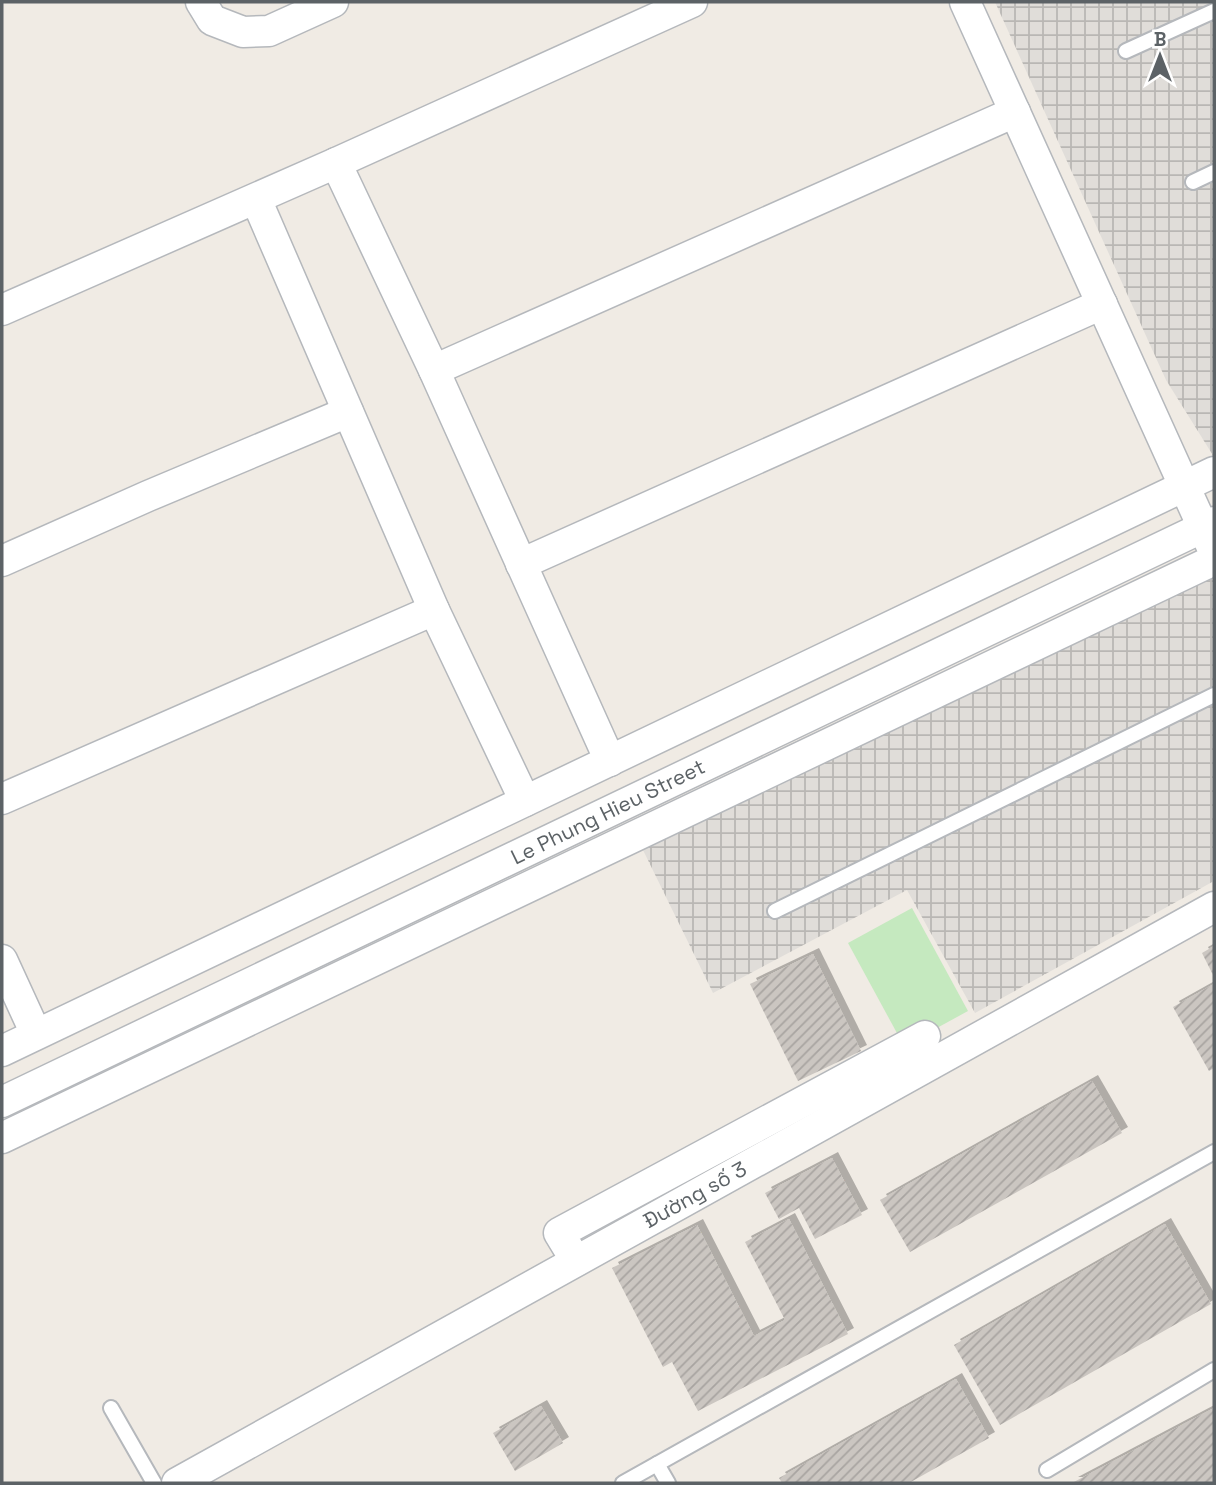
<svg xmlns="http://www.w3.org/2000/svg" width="1216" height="1485" font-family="'Space Grotesk',sans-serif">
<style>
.industrial{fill:url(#industrial-grid)}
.pitch{fill:#c5e9bf}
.building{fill:url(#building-hatch);filter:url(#shadow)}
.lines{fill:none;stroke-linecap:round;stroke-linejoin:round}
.service-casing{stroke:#b5b8bc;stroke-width:18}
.minor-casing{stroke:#b5b8bc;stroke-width:33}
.service{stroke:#fff;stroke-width:14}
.minor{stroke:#fff;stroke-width:30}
.labels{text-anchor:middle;stroke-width:5;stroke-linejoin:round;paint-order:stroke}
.street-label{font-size:21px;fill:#5c6266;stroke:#fff}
</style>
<defs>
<pattern id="industrial-grid" width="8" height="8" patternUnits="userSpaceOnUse" patternTransform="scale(1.75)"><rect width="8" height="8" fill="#e0ddd9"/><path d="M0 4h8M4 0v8" fill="none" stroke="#b9b7b4"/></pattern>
<pattern id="building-hatch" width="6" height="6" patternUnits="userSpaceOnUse" patternTransform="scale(1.75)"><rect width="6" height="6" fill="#cbc6c1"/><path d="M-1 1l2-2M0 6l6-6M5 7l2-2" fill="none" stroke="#a8a4a1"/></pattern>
<filter id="shadow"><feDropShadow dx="6" dy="-6" stdDeviation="0" flood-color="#0004"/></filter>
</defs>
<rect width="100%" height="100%" fill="#f0ebe4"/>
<g class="industrial">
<path d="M995,2H1214V457L1166,380Z"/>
<path d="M1214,577V881L975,1013L907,890L713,993L643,850Z"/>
</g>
<path class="pitch" d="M912,908L968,1011L904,1046L848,943Z"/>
<g class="building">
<path d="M1214,946V977L1202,953Z"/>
<path d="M813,954L861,1051L798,1081L750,984Z"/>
<path d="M1214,984V1068L1209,1071L1173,1007Z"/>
<path d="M1092,1081L1122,1133L910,1252L880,1200Z"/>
<path d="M832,1158L862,1215L815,1239L799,1208L779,1219L765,1193Z"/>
<path d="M789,1219L848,1334L698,1411L672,1362L663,1367L612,1268L697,1225L754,1336L785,1320L745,1242Z"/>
<path d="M1165,1224L1211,1304L1000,1425L954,1345Z"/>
<path d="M956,1379L989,1438L909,1483H782L779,1478Z"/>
<path d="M541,1406L563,1443L515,1471L493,1433Z"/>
<path d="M1214,1408V1483H1072Z"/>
</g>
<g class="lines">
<g class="service-casing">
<g id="service">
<path d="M1126,51L1214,11"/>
<path d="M1193,182L1214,172"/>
<path d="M775,911L1214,695"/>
<path d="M111,1408L154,1483"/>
<path d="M657,1464L668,1483"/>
<path d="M1047,1470L1214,1370"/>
<path d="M623,1483L1214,1152"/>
</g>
</g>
<g class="minor-casing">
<g id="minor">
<path d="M201,2L212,20L243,32L269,31L333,2"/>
<path d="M965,2L1211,545"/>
<path d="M336,163L434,370L610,761"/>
<path d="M256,199L434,610L525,801"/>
<path d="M2,310L336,163L692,2"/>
<path d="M434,370L1015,112"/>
<path d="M2,561L148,496L348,412"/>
<path d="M521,564L1102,304"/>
<path d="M2,799L434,610"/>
<path d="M2,960L36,1034"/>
<path d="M2,1051L1214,472"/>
<path d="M2,1102L1214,522"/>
<path d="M2,1138L1214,560"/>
<path d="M576,1261L559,1233L925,1036"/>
<path d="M177,1483L1214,907"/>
</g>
</g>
<use href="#service" class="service"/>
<use href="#minor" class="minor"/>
</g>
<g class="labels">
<g class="street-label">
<text transform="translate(608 812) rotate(-26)" y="7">Le Phung Hieu Street</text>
<text transform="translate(695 1195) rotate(-29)" y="7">Đường số 3</text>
</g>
</g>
<rect width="1216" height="1485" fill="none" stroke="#5c6266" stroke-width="7"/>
<g transform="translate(1160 56)" stroke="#ffffff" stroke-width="5" paint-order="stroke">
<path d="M0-5L12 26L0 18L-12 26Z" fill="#5c6266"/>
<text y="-10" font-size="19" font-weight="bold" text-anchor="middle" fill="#5c6266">B</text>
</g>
</svg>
